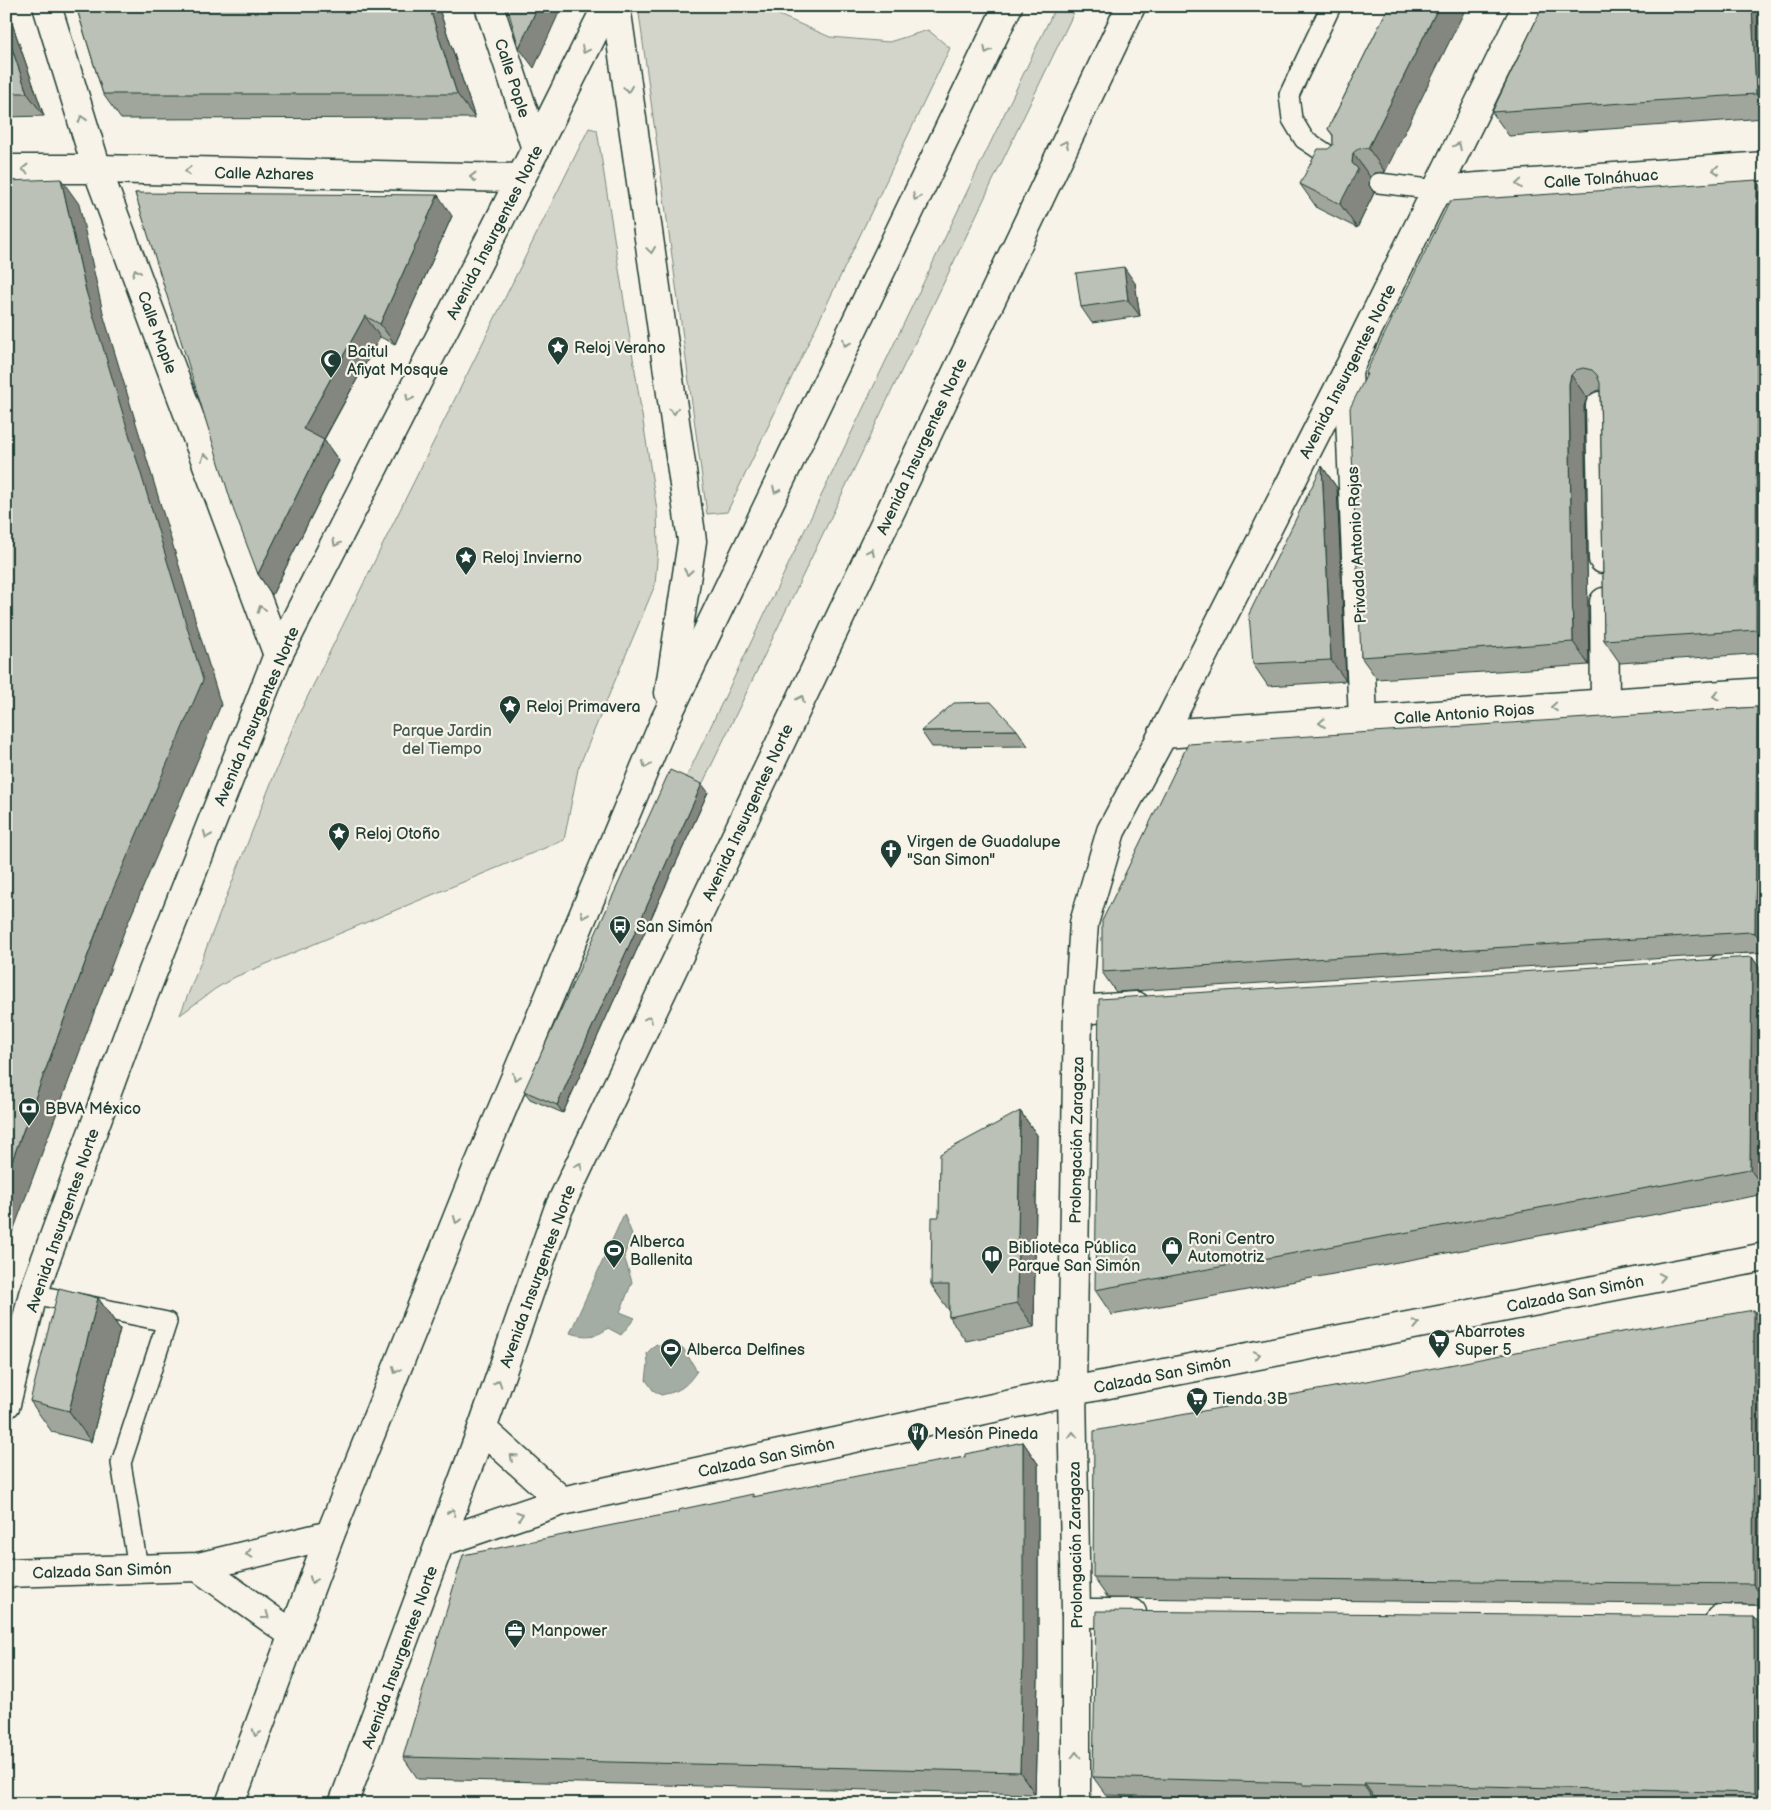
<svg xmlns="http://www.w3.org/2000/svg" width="1771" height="1810" font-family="'Balsamiq Sans',sans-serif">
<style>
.green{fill:#d3d5ca;stroke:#79897f}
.water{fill:#a4ada3;stroke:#6f8077}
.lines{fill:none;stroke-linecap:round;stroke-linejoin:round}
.lane-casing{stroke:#1f3d34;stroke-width:22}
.street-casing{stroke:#1f3d34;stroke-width:31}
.secondary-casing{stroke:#1f3d34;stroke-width:31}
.lane{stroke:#f7f3e8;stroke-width:19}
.street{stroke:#f7f3e8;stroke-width:28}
.secondary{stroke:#f7f3e8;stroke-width:28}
.wall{fill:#a1a69d;stroke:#1f3d34}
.shaded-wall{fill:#83877f;stroke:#1f3d34}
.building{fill:#bbc1b6;stroke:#1f3d34}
.oneway{stroke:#8b988e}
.labels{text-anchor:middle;stroke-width:4.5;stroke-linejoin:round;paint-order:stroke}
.street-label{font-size:16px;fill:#1f3d34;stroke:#f7f3e8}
.poi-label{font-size:16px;fill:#1f3d34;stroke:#f7f3e8;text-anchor:start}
.park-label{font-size:16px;fill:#435b52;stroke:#f7f3e8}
</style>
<rect width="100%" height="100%" fill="#f7f3e8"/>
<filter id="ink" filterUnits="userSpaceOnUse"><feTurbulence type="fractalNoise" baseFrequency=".02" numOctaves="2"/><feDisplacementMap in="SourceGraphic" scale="10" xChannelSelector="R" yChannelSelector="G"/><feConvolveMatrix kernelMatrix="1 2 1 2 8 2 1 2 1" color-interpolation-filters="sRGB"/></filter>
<g filter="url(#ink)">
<g class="green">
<path d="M638,6H758L830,37L889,42L928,30L950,48L727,512L707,514Z"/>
<path d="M1056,6H1077L700,789L684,782Z"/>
<path d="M589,128L597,130L657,510L658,548L655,585L578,769L564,840L235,977L215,989L180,1015L295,722Z"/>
</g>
<g class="water">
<path d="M624,1214L632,1234L624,1256L632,1282L620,1312L635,1318L621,1335L608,1328C596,1338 584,1337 570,1333Z"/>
<path d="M656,1344L669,1351L683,1348L697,1371C685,1388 680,1391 661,1395L653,1390L646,1380L648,1364L647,1353Z"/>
</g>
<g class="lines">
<g class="lane-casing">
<g id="lane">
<path d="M1331,6L1289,95L1292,119L1304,139L1340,163"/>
<path d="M1379,183L1437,190"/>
<path d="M33,1294L167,1322L121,1463L138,1568"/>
</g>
</g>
<g class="street-casing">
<g id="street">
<path d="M47,6L97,169L278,655"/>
<path d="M489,6L536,149"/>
<path d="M6,169H97L521,178"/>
<path d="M1437,190L1765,166"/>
<path d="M1348,370L1363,720"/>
<path d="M1600,406L1603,559"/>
<path d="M1604,602L1605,703"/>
<path d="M1163,734L1765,692"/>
<path d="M1721,969L1765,967"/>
<path d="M1078,1010L1136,1006"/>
<path d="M1072,1391L1076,1613V1804"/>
<path d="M1076,1613H1132"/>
<path d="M1720,1619L1765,1620"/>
</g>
</g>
<g class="secondary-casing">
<g id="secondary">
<path d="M616,6L692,541L669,693"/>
<path d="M1072,1391L1078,1010L1084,923L1111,831L1163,734L1348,370L1527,6"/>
<path d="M6,1404L33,1294L131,1027L278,655L521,178L607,6"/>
<path d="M482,1429L562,1501"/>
<path d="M441,1542L562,1501L1072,1391L1765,1257"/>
<path d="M198,1567L292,1634"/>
<path d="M6,1573L198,1567L330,1535"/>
<path d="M230,1804L330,1535L475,1174L665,720L1008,6"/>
<path d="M343,1804L482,1429L558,1210L1131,6"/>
</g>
</g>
<use href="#lane" class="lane"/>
<use href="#street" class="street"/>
<use href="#secondary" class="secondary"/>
</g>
<g class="wall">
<path d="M6,6L44,116L6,117Z"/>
<path d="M76,6H438L475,118L121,119L103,94Z"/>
<path d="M1389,6L1385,172L1375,173L1370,177L1369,185L1374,193L1357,228L1317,208L1300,184L1333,145V136L1328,129Z"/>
<path d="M1543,6H1761L1765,18V118L1509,136L1492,112Z"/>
<path d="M1765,191V653L1620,663L1604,640L1600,391L1599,390L1592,393L1587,398L1584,406L1589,665L1377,679L1361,657L1366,376L1365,374Z"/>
<path d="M135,193L452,216L395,344L380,337L324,440L339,461L272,595L258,574Z"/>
<path d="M1135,283L1140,316L1092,323L1081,307Z"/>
<path d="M1322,466L1337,488L1346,681L1268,686L1253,664Z"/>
<path d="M1757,707L1765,718V952L1116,992L1102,972Z"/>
<path d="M1017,730L1028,746L932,747L921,731Z"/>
<path d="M708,792L563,1113L530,1099L524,1091Z"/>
<path d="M1752,957L1765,976V1194L1112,1315L1095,1290Z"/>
<path d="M1020,1111L1037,1135L1034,1327L966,1341L949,1317V1309H948L931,1285L939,1217Z"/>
<path d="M98,1298L120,1329L91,1442L52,1432L30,1401Z"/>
<path d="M1754,1310L1765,1325V1605L1108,1598L1093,1577Z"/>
<path d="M1023,1442L1038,1464V1678L1035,1794L418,1779L403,1757L678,1512L755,1497L965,1457Z"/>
<path d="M1754,1617L1765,1631V1804H1471L1377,1801V1804H1344L1316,1803L1315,1802L1106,1795L1093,1777Z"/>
</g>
<g class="shaded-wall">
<path d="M6,6L44,116L27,93L6,31Z"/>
<path d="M429,6H438L475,118L457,94Z"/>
<path d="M538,6H562L534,68L519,48Z"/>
<path d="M1439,6H1467L1385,172L1368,148Z"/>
<path d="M1752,6H1761L1765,18V107L1756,94Z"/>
<path d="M1353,153L1370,177L1369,185L1374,193L1357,228L1340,204L1352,163Z"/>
<path d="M61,179L79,204L104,317L221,705L124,932L6,1250V1177L106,906L86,291Z"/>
<path d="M1757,180L1765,191V642L1756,630Z"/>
<path d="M438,195L452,216L395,344L380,324Z"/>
<path d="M1124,267L1135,283L1140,316L1128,300Z"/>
<path d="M365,316L380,337L318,450L303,429Z"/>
<path d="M1571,375L1587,398L1584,406L1589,665L1573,642L1569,384Z"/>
<path d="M324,440L339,461L272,595L258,574Z"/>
<path d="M1322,466L1337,488L1346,681L1331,660Z"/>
<path d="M1757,707L1765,718V946L1755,933Z"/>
<path d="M702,784L708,792L563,1113L557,1105Z"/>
<path d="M1752,957L1765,976V1190L1750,1169Z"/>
<path d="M1020,1111L1037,1135L1034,1327L1017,1303Z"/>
<path d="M98,1298L120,1329L91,1442L69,1411Z"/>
<path d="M1754,1310L1765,1325V1601L1753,1584Z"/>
<path d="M1023,1442L1038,1464V1678L1035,1794L1020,1772Z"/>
<path d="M1754,1617L1765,1631V1804H1762L1755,1793Z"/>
<path d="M1364,1783L1377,1801V1804L1364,1786Z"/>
</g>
<g class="building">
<path d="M76,6H429L457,94H103Z"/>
<path d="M507,6H538L519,48Z"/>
<path d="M1389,6H1439L1368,148L1358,149L1353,153L1352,163L1358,169L1340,204L1300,184L1318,149H1328L1333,145V135L1328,129Z"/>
<path d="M1543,6H1752L1756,94L1492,112Z"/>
<path d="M6,31L27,93H6Z"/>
<path d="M61,179L86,291L203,680L106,906L6,1177V181Z"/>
<path d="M1757,180L1756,630L1604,640L1600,383L1597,375L1592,370L1583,368L1576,370L1571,375L1569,384L1573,642L1361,657L1350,408L1367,374H1365L1450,201Z"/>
<path d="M135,193L438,195L380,324L365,316L303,429L324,440L258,574L234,511Z"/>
<path d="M1124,267L1128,300L1081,307L1076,273Z"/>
<path d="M1322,466L1331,660L1253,664L1249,614Z"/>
<path d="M991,702L1017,730L921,731L954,703Z"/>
<path d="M1757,707L1755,933L1750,932L1102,972V921L1188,744Z"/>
<path d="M670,770L702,784L557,1105L524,1091Z"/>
<path d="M1752,957L1750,1169L1095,1290L1099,999Z"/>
<path d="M1020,1111L1017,1303L949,1317V1285H931L932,1217H939L940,1154Z"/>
<path d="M59,1288L98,1298L69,1411L30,1401Z"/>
<path d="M1754,1310L1753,1584L1093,1577L1094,1431L1372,1380L1604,1335Z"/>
<path d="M1023,1442V1656L1020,1772L403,1757L463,1555L678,1512V1510L753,1494V1497L872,1473L965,1457V1454Z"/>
<path d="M1096,1611L1754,1617L1755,1793L1364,1783V1786L1303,1785V1783L1093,1777Z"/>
</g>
<defs><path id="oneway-chevron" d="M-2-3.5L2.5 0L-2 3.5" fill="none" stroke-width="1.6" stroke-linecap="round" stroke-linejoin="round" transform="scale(1.25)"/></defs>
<g class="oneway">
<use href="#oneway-chevron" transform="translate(585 50) rotate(116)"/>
<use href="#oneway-chevron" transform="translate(987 50) rotate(116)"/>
<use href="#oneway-chevron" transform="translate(628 89) rotate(82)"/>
<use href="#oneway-chevron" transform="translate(82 119) rotate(-107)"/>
<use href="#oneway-chevron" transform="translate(1065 144) rotate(-64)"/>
<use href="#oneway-chevron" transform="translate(1458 146) rotate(-64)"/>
<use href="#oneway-chevron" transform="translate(25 169) rotate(-180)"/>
<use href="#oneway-chevron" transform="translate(1716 170) rotate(176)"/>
<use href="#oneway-chevron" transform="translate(188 171) rotate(-179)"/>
<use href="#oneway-chevron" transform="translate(473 177) rotate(-179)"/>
<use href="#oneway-chevron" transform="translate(1519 184) rotate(176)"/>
<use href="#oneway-chevron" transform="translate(916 197) rotate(116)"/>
<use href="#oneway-chevron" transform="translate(651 250) rotate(82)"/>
<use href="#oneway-chevron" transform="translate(136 272) rotate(-110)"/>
<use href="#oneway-chevron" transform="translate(846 343) rotate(116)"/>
<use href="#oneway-chevron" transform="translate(409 398) rotate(117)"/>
<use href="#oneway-chevron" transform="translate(674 411) rotate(82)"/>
<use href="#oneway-chevron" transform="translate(205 457) rotate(-110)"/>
<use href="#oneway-chevron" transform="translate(776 490) rotate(116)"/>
<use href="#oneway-chevron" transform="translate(336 543) rotate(117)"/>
<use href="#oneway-chevron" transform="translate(871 552) rotate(-65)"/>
<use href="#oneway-chevron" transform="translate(688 572) rotate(99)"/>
<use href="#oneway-chevron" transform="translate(261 609) rotate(-110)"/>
<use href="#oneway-chevron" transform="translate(1716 696) rotate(176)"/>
<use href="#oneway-chevron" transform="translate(801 699) rotate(-65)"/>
<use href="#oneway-chevron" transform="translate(1554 707) rotate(176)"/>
<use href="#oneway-chevron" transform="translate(1322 723) rotate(176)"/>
<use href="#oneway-chevron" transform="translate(646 765) rotate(113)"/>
<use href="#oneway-chevron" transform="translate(207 835) rotate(112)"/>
<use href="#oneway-chevron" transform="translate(584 915) rotate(113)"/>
<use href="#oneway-chevron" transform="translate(649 1019) rotate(-65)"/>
<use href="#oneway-chevron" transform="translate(516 1077) rotate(113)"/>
<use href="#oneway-chevron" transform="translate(579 1166) rotate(-65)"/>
<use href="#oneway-chevron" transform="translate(457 1220) rotate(112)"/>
<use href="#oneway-chevron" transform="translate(1662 1277) rotate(-11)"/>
<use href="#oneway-chevron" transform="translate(1416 1324) rotate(-11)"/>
<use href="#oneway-chevron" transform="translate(1257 1355) rotate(-11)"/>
<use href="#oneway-chevron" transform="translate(396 1370) rotate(112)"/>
<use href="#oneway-chevron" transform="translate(498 1383) rotate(-71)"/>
<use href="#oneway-chevron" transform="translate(1073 1435) rotate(-91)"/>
<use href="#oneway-chevron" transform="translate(513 1457) rotate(-138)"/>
<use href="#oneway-chevron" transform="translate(452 1512) rotate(-70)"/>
<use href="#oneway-chevron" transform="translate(520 1515) rotate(-19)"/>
<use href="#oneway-chevron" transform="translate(249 1554) rotate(167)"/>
<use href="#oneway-chevron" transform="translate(313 1580) rotate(111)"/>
<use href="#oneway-chevron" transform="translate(266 1616) rotate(36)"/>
<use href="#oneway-chevron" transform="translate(256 1733) rotate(110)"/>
<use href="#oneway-chevron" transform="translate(1076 1755) rotate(-90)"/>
</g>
</g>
<defs>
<g id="sight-pin" transform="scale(1.125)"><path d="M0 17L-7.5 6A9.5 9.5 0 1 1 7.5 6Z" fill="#1f3d34" stroke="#f7f3e8"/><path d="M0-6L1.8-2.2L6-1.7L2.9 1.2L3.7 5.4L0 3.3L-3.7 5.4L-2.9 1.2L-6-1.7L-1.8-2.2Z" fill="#fff"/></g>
<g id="mosque-pin" transform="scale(1.125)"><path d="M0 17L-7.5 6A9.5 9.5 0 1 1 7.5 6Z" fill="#1f3d34" stroke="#f7f3e8"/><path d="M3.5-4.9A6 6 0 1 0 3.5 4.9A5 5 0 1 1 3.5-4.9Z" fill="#fff"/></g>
<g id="church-pin" transform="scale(1.125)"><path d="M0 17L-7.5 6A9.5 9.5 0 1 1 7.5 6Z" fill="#1f3d34" stroke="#f7f3e8"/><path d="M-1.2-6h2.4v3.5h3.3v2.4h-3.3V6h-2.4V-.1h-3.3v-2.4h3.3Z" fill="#fff"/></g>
<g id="bus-pin" transform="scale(1.125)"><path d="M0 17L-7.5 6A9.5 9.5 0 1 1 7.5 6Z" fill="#1f3d34" stroke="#f7f3e8"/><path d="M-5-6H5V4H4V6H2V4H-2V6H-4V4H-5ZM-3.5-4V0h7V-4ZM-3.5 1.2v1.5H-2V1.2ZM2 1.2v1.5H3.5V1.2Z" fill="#fff"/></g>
<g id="bank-pin" transform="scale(1.125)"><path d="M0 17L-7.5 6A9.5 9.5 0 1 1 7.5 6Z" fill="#1f3d34" stroke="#f7f3e8"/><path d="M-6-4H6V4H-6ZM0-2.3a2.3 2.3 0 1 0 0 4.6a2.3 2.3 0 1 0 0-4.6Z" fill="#fff"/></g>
<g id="shop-pin" transform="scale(1.125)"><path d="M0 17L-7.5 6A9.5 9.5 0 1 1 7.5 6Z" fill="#1f3d34" stroke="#f7f3e8"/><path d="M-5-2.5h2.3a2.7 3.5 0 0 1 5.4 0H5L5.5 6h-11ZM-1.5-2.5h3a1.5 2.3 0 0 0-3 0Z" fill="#fff"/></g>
<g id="stadium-pin" transform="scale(1.125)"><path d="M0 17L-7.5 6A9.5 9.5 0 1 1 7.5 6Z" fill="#1f3d34" stroke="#f7f3e8"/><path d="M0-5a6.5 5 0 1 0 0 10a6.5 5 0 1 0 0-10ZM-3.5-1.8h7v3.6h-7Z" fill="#fff"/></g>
<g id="library-pin" transform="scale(1.125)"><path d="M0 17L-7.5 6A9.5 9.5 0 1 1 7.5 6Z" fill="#1f3d34" stroke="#f7f3e8"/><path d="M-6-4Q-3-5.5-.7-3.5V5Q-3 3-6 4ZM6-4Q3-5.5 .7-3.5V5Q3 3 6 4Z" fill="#fff"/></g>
<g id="supermarket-pin" transform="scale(1.125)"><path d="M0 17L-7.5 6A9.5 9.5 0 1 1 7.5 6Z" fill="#1f3d34" stroke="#f7f3e8"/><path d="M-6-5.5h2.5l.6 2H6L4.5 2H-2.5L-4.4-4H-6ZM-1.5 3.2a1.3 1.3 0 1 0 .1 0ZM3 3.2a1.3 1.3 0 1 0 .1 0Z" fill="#fff"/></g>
<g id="restaurant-pin" transform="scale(1.125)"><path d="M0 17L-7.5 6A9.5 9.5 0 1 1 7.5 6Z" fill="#1f3d34" stroke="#f7f3e8"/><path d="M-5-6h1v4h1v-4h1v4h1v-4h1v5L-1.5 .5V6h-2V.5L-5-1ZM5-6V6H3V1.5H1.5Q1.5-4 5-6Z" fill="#fff"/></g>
<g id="office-pin" transform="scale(1.125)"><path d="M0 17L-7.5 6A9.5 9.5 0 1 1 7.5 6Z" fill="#1f3d34" stroke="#f7f3e8"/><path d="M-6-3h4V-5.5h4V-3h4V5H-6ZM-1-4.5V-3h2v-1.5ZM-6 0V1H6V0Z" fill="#fff"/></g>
</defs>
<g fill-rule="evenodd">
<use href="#sight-pin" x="558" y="347"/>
<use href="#mosque-pin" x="331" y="360"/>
<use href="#sight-pin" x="466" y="557"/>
<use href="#sight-pin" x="510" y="706"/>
<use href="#sight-pin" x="339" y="833"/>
<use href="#church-pin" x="891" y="850"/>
<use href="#bus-pin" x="620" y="926"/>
<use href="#bank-pin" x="29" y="1108"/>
<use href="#shop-pin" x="1172" y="1247"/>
<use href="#stadium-pin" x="614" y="1250"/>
<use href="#library-pin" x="992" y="1256"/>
<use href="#supermarket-pin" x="1439" y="1340"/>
<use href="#stadium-pin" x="671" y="1349"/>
<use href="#supermarket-pin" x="1197" y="1398"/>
<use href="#restaurant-pin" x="918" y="1433"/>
<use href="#office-pin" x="515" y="1630"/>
</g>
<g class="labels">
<g class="street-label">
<text transform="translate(513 78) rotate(72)" y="6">Calle Pople</text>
<text transform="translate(264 173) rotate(1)" y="6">Calle Azhares</text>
<text transform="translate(1601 178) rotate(-4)" y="6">Calle Tolnáhuac</text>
<text transform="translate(494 232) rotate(-63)" y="6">Avenida Insurgentes Norte</text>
<text transform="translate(158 332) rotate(70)" y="6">Calle Maple</text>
<text transform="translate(1347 371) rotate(-63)" y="6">Avenida Insurgentes Norte</text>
<text transform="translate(921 446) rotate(-65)" y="6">Avenida Insurgentes Norte</text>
<text transform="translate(1356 545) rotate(-93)" y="6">Privada Antonio Rojas</text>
<text transform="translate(1464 713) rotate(-4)" y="6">Calle Antonio Rojas</text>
<text transform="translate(256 716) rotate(-67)" y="6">Avenida Insurgentes Norte</text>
<text transform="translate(747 812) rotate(-65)" y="6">Avenida Insurgentes Norte</text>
<text transform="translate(1076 1140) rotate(-89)" y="6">Prolongación Zaragoza</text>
<text transform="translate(62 1220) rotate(-71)" y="6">Avenida Insurgentes Norte</text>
<text transform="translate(537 1276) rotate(-70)" y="6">Avenida Insurgentes Norte</text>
<text transform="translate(1575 1293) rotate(-11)" y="6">Calzada San Simón</text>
<text transform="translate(1162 1374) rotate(-11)" y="6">Calzada San Simón</text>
<text transform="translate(766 1457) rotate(-12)" y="6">Calzada San Simón</text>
<text transform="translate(1075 1545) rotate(-91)" y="6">Prolongación Zaragoza</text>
<text transform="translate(102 1570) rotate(-2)" y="6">Calzada San Simón</text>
<text transform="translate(399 1657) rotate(-70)" y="6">Avenida Insurgentes Norte</text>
</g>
<g class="poi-label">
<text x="574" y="353">Reloj Verano</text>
<text x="347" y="357">Baitul<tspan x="347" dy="18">Afiyat Mosque</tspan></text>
<text x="482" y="563">Reloj Invierno</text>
<text x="526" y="712">Reloj Primavera</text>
<text x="355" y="839">Reloj Otoño</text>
<text x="907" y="847">Virgen de Guadalupe<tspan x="907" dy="18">"San Simon"</tspan></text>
<text x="636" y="932">San Simón</text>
<text x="45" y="1114">BBVA México</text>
<text x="1188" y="1244">Roni Centro<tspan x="1188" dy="18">Automotriz</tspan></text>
<text x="630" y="1247">Alberca<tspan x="630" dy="18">Ballenita</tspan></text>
<text x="1008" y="1253">Biblioteca Pública<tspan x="1008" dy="18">Parque San Simón</tspan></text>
<text x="1455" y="1337">Abarrotes<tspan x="1455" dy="18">Super 5</tspan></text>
<text x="687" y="1355">Alberca Delfines</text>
<text x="1213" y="1404">Tienda 3B</text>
<text x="934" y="1439">Mesón Pineda</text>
<text x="531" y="1636">Manpower</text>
</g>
<g class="park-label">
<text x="442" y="736">Parque Jardin<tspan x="442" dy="18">del Tiempo</tspan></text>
</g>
</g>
<rect width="1771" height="1810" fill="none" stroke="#f7f3e8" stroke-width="25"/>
<rect x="12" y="12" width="1746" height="1785" fill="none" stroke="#1f3d34" stroke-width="2" filter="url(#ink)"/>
</svg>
